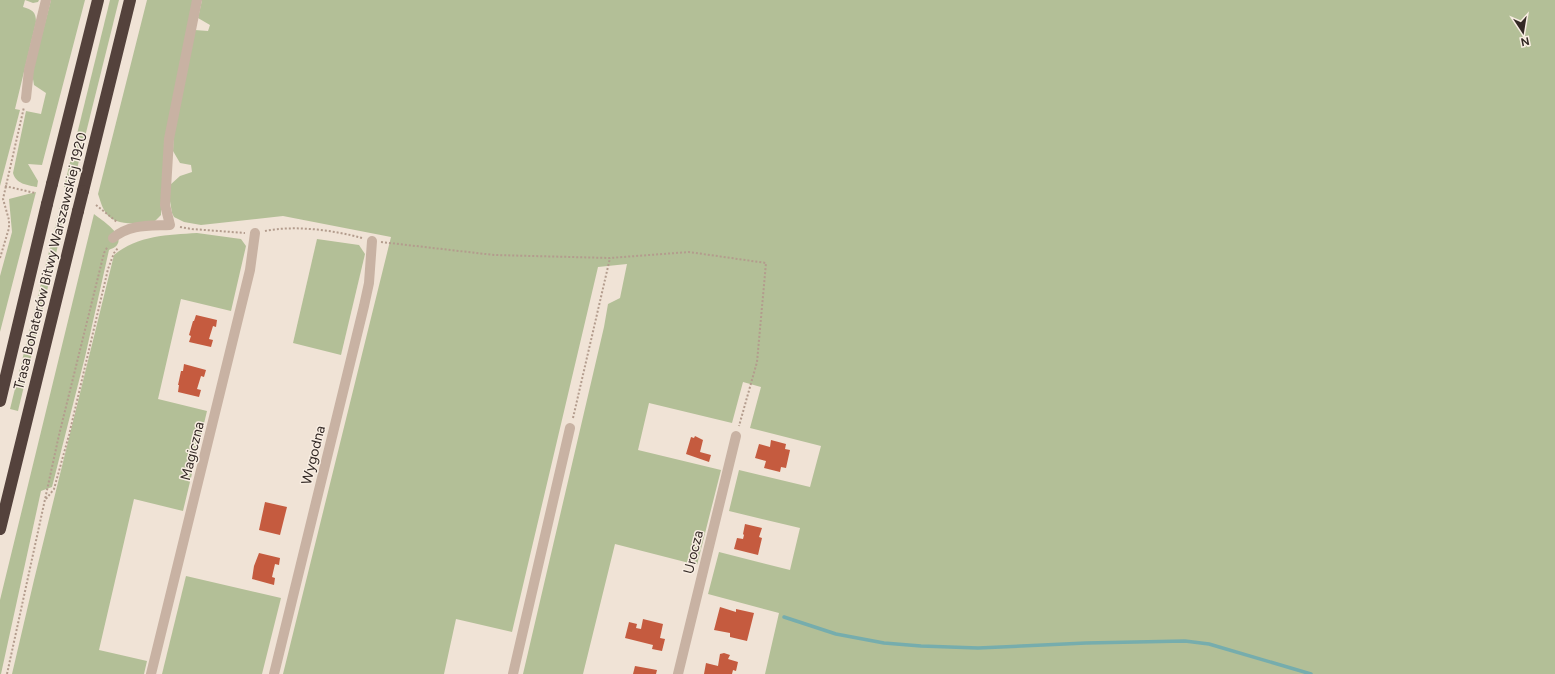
<svg xmlns="http://www.w3.org/2000/svg" width="1555" height="674" font-family="Figtree,sans-serif">
<style>
.green{fill:#b3bf97}
.lines{fill:none;stroke-linecap:round;stroke-linejoin:round}
.stream{stroke:#76adad;stroke-width:3.5}
.building{fill:#c55b3f}
.path{stroke:#b39c8d;stroke-width:2;stroke-dasharray:2 2;stroke-linecap:butt}
.minor{stroke:#c8b2a3;stroke-width:10}
.highway{stroke:#54423c;stroke-width:12}
.highway-bridge{stroke:#54423c;stroke-width:12}
.labels{text-anchor:middle;stroke-width:3;stroke-linejoin:round;paint-order:stroke}
.street-label{font-size:14px;fill:#332925;stroke:#f8ede2}
</style>
<rect width="100%" height="100%" fill="#f0e3d6"/>
<g class="green">
<path d="M0,0H39L38,2L33,3L25,0L23,7C32,10 36,11 36,22L15,109L20,110L0,186Z"/>
<path d="M51,0H85L42,165L28,164L38,181L37,187C27,185 16,184 13,173L26,111L41,114L46,93L34,85L32,73Z"/>
<path d="M110,0H119L72,189L64,187Z"/>
<path d="M147,0H194L161,201V215L154,222C138,223 113,228 104,210C101,205 100,199 98,194Z"/>
<path d="M202,0H1555V674H765L779,613L708,594L719,552L790,570L800,528L729,511L739,470L810,487L821,446L750,428L761,387L743,382L732,423L649,403L638,450L721,470L697,565L615,544L583,674H523L604,327L608,304L620,298L627,264L598,267L512,632L456,619L444,674H283L391,237L283,216L201,225L184,222L174,217L172,213L168,189L170,185L180,176L192,172L191,165L180,163L173,151L174,129L195,30L208,31L210,25L198,18Z"/>
<path d="M36,192L0,332V276L12,232L9,199Z"/>
<path d="M60,207L67,208L18,411L10,409Z"/>
<path d="M94,214C100,219 125,234 117,245C116,247 111,249 109,250L85,357L52,487L41,491L1,674H0V600Z"/>
<path d="M197,233L241,239L246,246L231,311L181,299L158,399L207,411L183,511L134,499L99,650L147,661L144,674H12L34,580L114,255C138,235 168,235 197,233Z"/>
<path d="M317,239L359,245L365,254L341,355L293,343Z"/>
<path d="M186,576L281,598L262,674H162Z"/>
</g>
<g class="lines">
<path class="stream" d="M784,617L836,634L884,643L921,646L978,648L1086,643L1185,641L1209,644L1311,674"/>
</g>
<g class="building">
<path d="M196,315L217,320L216,327L213,326L209,339L213,340L211,347L189,342L191,336L189,335L193,321H194Z"/>
<path d="M184,364L206,370L204,377L201,376L197,389L201,390L199,397L178,392L179,385H178L181,371H183Z"/>
<path d="M695,436L703,440L700,452L711,455L709,462L686,454L691,437L694,438Z"/>
<path d="M771,440L786,444L785,449L790,450L786,468L781,467L780,472L764,468L766,461L755,458L759,444L770,447Z"/>
<path d="M265,502L287,507L280,535L259,530Z"/>
<path d="M745,524L762,528L759,537L762,538L758,555L734,549L737,538L743,539L744,535L743,534Z"/>
<path d="M259,553L280,558L279,565L275,564L272,577L275,578L274,585L252,579L254,566Z"/>
<path d="M720,607L736,612V609L754,613L747,641L730,637V633L714,630Z"/>
<path d="M643,619L663,624L660,638L665,639L662,651L652,649L653,645L625,638L629,622L637,624L636,628L641,629Z"/>
<path d="M724,653L730,655L728,659L738,662L736,671L733,670L732,674H704L706,663L718,666L720,654Z"/>
<path d="M635,666L657,670L656,674H633Z"/>
</g>
<g class="lines">
<g class="path">
<path d="M5,186L35,193"/>
<path d="M96,205L117,222"/>
<path d="M180,227L192,229L245,233"/>
<path d="M265,231C294,225 333,230 362,238"/>
<path d="M381,242L494,255L610,258L689,252L766,263L757,362L739,426"/>
<path d="M0,258L9,228V220L3,199L24,107"/>
<path d="M573,418L610,258"/>
<path d="M46,499L54,489L69,435L108,269L114,253L118,248"/>
<path d="M7,674L59,435L104,253L108,246"/>
</g>
<g class="minor">
<path d="M26,98L29,70L46,0"/>
<path d="M113,238C130,224 148,226 170,225L165,205L169,139L197,0"/>
<path d="M151,674L250,270L255,233"/>
<path d="M274,674L364,306L369,283L372,241"/>
<path d="M513,674L570,428"/>
<path d="M678,674L736,436"/>
</g>
<g class="highway">
<path d="M52,184L98,0"/>
<path d="M83,191L130,0"/>
<path d="M0,401L47,204"/>
<path d="M0,529L78,211"/>
</g>
<g class="highway-bridge">
<path d="M47,204L52,184"/>
<path d="M78,211L83,191"/>
</g>
</g>
<g class="labels">
<g class="street-label">
<text transform="translate(50 261) rotate(-76)" y="5">Trasa Bohaterów Bitwy Warszawskiej 1920</text>
<text transform="translate(192 451) rotate(-76)" y="5">Magiczna</text>
<text transform="translate(313 455) rotate(-76)" y="5">Wygodna</text>
<text transform="translate(693 552) rotate(-76)" y="5">Urocza</text>
</g>
</g>
<g transform="translate(1523 32) rotate(168)" stroke="#f8ede2" stroke-width="3" paint-order="stroke">
<path d="M0-3L7 15L0 10L-7 15Z" fill="#332925"/>
<text y="-6" font-size="11" font-weight="bold" text-anchor="middle" fill="#332925">N</text>
</g>
</svg>
